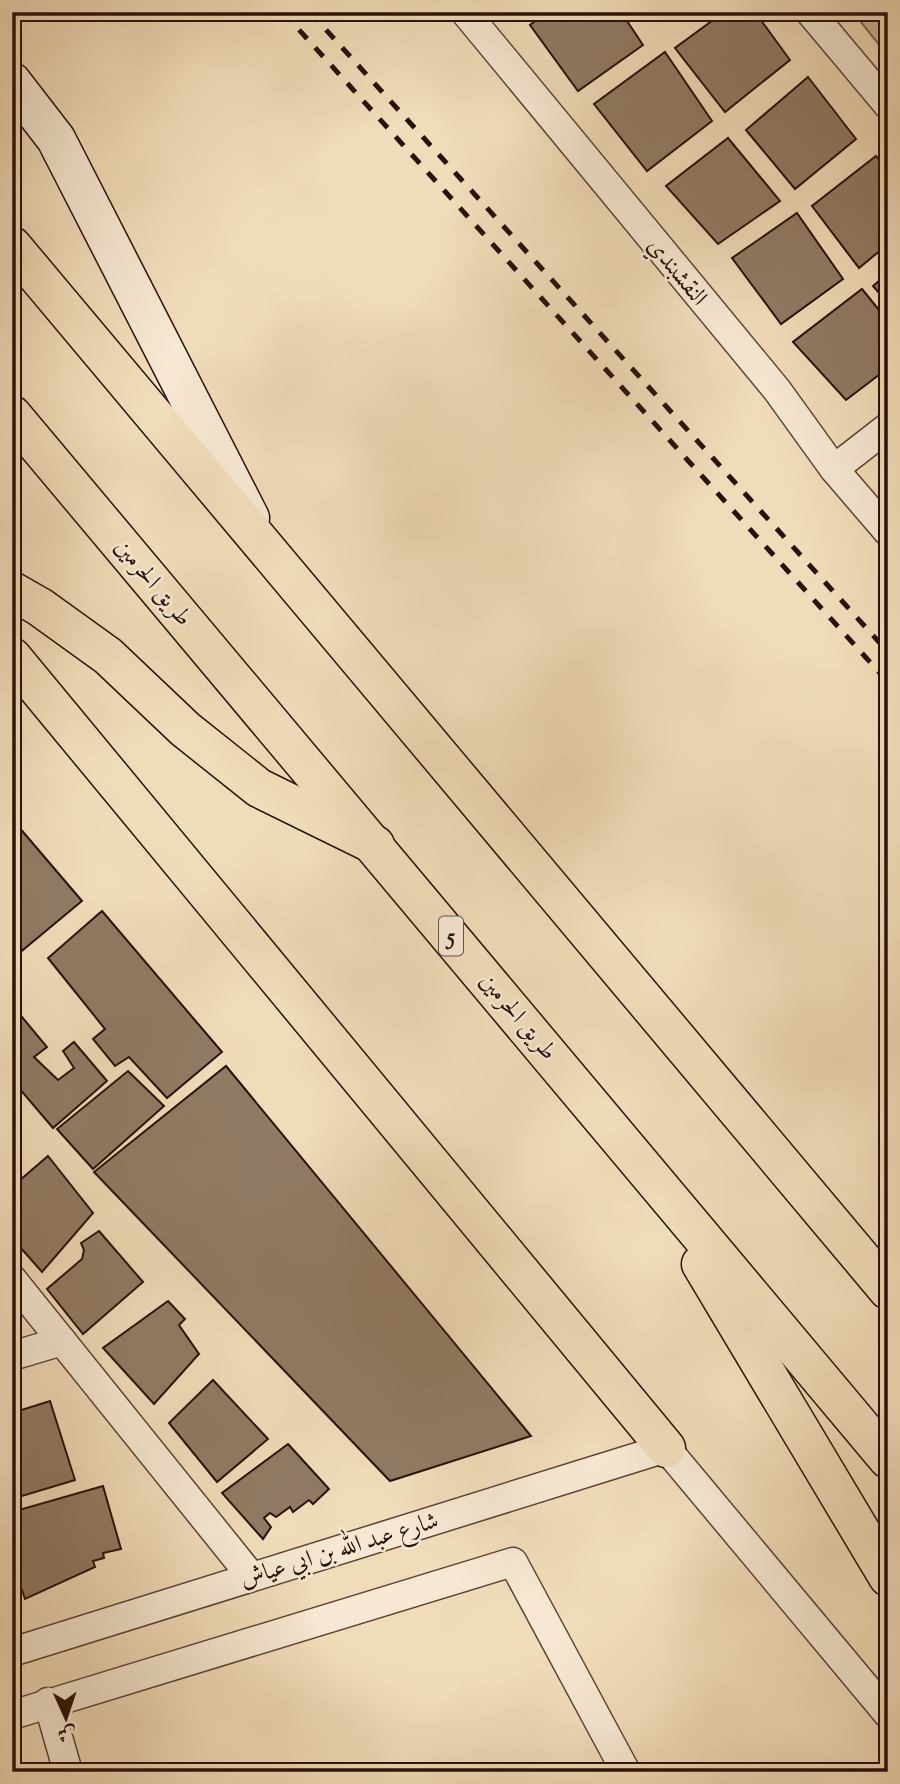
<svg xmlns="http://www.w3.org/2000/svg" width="900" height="1784" font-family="'Sorts Mill Goudy',Amiri,serif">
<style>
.green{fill:#cfb99b;stroke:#7c6451;stroke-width:2}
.building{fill:#917a64;stroke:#281007;stroke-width:2}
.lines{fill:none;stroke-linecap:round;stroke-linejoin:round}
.minor-casing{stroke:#5a4334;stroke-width:31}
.secondary-casing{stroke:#281007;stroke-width:41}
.primary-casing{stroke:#281007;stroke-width:41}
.motorway-casing{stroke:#281007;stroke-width:41}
.minor{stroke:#f6e8d2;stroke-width:28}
.secondary{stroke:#f6e8d2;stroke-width:38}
.primary{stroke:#f1dcb9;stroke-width:38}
.motorway{stroke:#f1dcb9;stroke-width:38}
.rail{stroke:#281007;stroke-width:5;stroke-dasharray:12 12;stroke-linecap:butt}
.labels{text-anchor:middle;stroke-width:5;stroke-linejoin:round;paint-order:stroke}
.shield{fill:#f6e8d2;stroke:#665144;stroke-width:2}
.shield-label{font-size:23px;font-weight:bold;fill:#281007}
.street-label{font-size:24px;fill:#281007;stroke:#f6e8d2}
</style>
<rect width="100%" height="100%" fill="#f1dcb9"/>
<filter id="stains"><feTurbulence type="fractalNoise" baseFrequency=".00286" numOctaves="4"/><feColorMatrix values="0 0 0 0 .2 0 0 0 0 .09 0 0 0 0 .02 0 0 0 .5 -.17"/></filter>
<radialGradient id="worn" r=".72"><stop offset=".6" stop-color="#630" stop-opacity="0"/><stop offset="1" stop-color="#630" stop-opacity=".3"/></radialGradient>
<path class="green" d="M853,12H888V56Z"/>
<g class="building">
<path d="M547,12H621L643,45L578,91L530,25Z"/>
<path d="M724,12H755L790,60L725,112L675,48Z"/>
<path d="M665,52L712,121L647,171L594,104Z"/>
<path d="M808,77L856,139L795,189L746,130Z"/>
<path d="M728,138L780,201L718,244L666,186Z"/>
<path d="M876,156L888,171V244L859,268L812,206Z"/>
<path d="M797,213L843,279L781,324L732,258Z"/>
<path d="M888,273V303L873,286Z"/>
<path d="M862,289L888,321V368L846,400L793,342Z"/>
<path d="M12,819L82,901L12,959Z"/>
<path d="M102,911L222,1052L167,1098L129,1057L115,1066L93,1039L105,1029L48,958Z"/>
<path d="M12,1005L47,1047L34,1057L58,1080L74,1068L63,1051L74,1042L107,1081L53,1128L12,1080Z"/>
<path d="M226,1066L531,1436L390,1481L94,1172Z"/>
<path d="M128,1071L164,1106L93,1169L57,1129Z"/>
<path d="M48,1156L93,1213L42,1272L12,1238V1187Z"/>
<path d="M99,1231L143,1282L83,1334L47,1289L82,1259L84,1250L81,1243Z"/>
<path d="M168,1301L185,1319L179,1325L199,1354L154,1404L103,1348Z"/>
<path d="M213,1380L268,1439L217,1482L169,1423Z"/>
<path d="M50,1401L75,1480L12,1499V1413Z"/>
<path d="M288,1444L329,1489L313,1504L309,1500L293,1512L290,1507L276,1517L270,1513L264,1518L271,1527L263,1539L222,1493Z"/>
<path d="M103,1486L121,1549L103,1553L104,1558L93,1561L95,1567L25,1599L12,1562V1512Z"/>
</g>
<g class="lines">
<g class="minor-casing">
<g id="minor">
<path d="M465,12L777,390L834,469L888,532"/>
<path d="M810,12L888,105"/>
<path d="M834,469L888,427"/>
<path d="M12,1279L251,1576"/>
<path d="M12,1356L62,1341"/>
<path d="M12,1652L666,1448L888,1714"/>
<path d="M48,1702L68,1772"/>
<path d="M12,1715L513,1562L626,1772"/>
</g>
</g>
<g class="secondary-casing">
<path id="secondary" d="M12,82L56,139L250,518"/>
</g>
<g class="primary-casing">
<g id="primary">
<path d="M12,591L40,607L108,656L185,729L259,788L375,845"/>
<path d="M12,657L666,1448"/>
</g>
</g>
<g class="motorway-casing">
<g id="motorway">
<path d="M12,246L888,1290"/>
<path d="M12,415L888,1459"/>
<path d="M701,1264L888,1577"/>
</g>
</g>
<use href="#minor" class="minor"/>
<use href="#secondary" class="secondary"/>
<use href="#primary" class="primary"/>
<use href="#motorway" class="motorway"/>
<g class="rail">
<path d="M283,12L888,682"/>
<path d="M310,12L888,652"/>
</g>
</g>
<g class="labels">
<rect class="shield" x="439" y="916.5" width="24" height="39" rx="5"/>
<g class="shield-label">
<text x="451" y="944">5</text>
</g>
<g class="street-label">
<text transform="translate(678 271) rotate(51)" y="8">النقشبندي</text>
<text transform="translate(154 582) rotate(50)" y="8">طريق الحرمين</text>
<text transform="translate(519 1016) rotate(50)" y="8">طريق الحرمين</text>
<text transform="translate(339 1549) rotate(-17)" y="8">شارع عبد الله بن ابي عياش</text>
</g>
</g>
<rect width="900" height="1784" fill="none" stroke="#f1dcb9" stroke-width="42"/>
<rect x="14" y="14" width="872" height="1756" fill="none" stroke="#281007" stroke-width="3.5"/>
<rect x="21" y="21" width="858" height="1742" fill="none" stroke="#281007" stroke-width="2"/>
<g transform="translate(66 1718) rotate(177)" stroke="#f6e8d2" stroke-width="5" paint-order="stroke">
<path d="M0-5L12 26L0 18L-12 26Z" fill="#281007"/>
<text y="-10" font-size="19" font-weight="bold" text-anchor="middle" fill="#281007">ش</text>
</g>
<rect width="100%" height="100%" filter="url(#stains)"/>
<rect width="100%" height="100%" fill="url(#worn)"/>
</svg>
